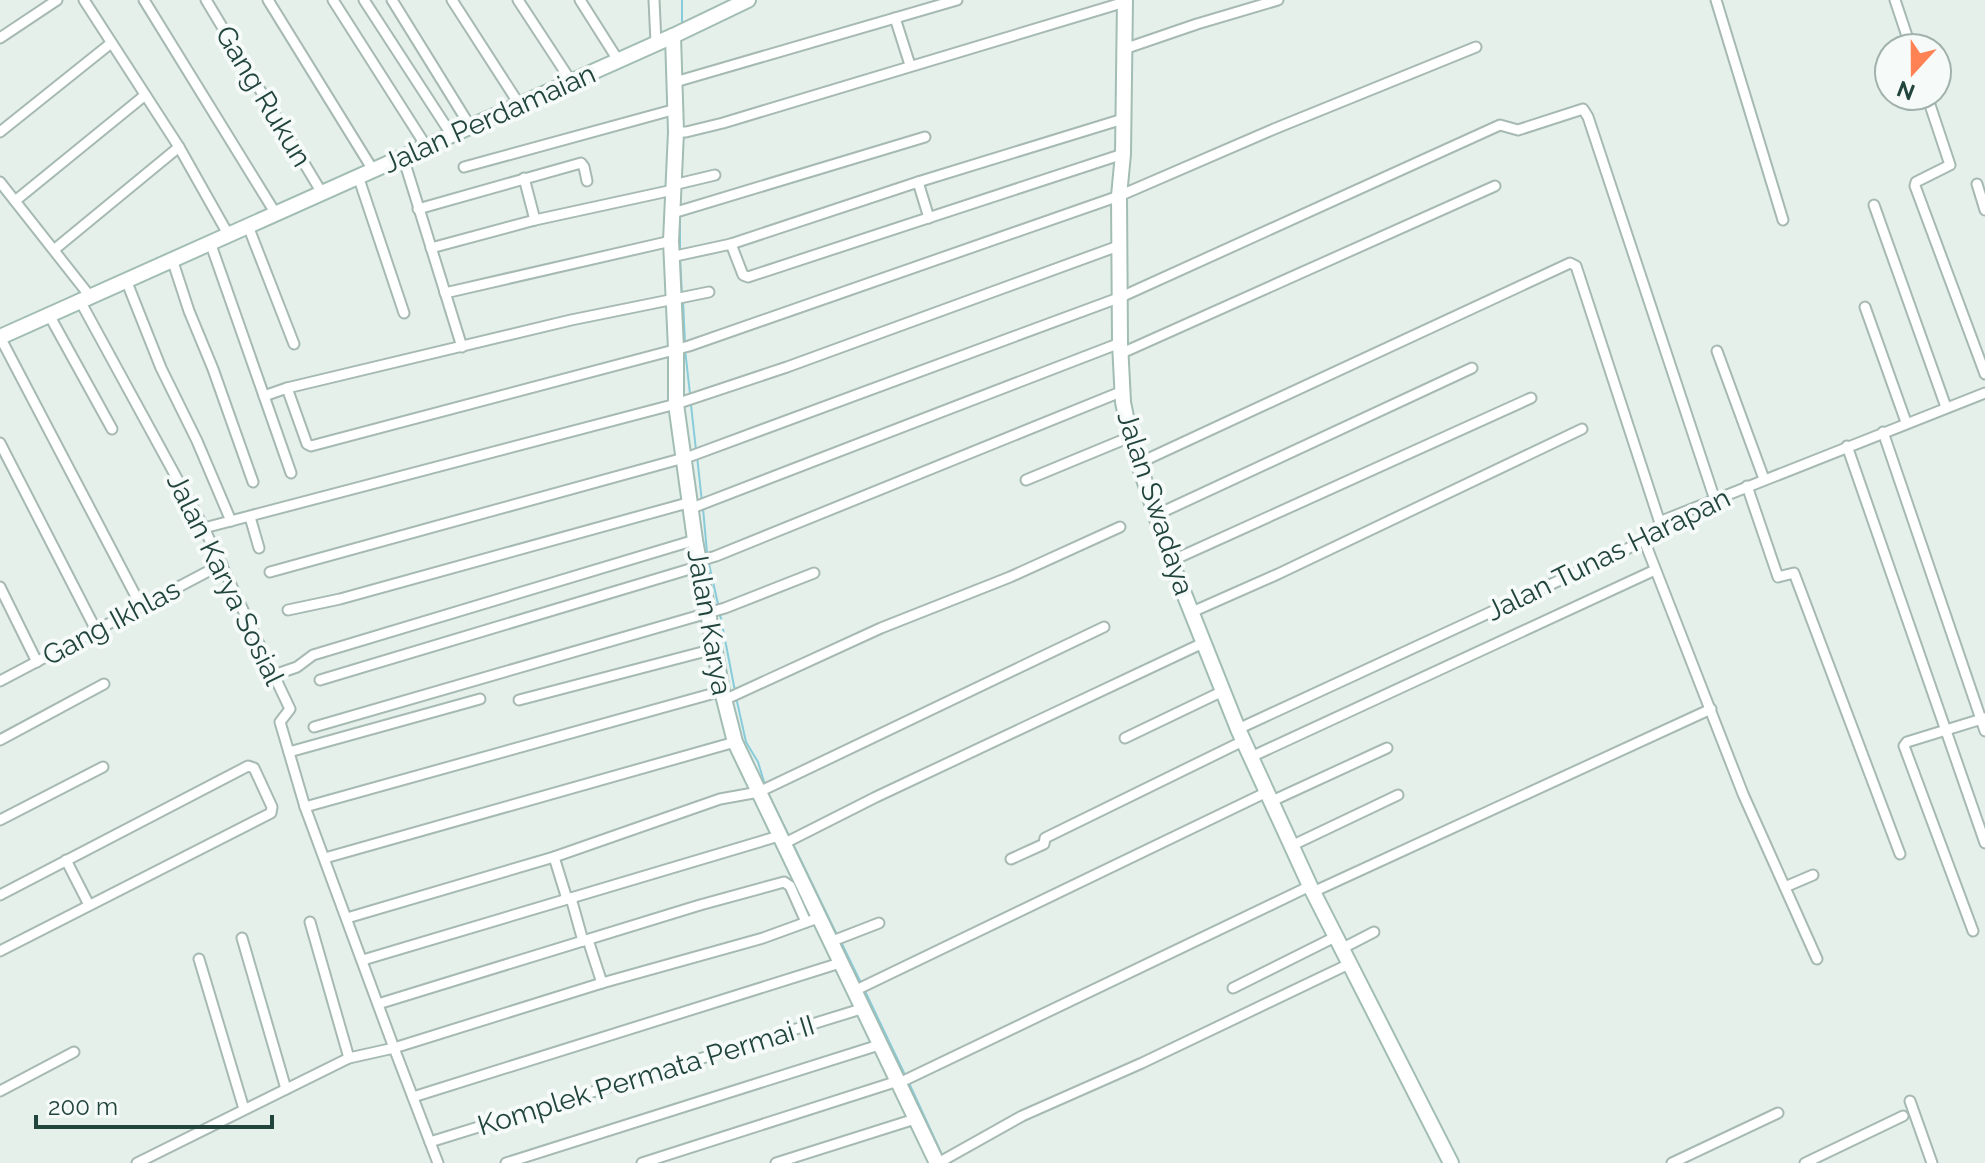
<svg xmlns="http://www.w3.org/2000/svg" width="1985" height="1163" font-family="Raleway,sans-serif">
<style>
.lines{fill:none;stroke-linecap:round;stroke-linejoin:round}
.stream{stroke:#88cbda;stroke-width:2}
.street-casing{stroke:#a6b9b3;stroke-width:13}
.secondary-casing{stroke:#a2bdb4;stroke-width:18}
.street{stroke:#fff;stroke-width:9}
.secondary{stroke:#fff;stroke-width:14}
.labels{text-anchor:middle;stroke-width:8;stroke-linejoin:round;paint-order:stroke}
.street-label{font-size:28px;fill:#21443c;stroke:#f6fbf9}
</style>
<rect width="100%" height="100%" fill="#e5f0eb"/>
<g class="lines">
<g class="stream">
<path d="M682,27V0"/>
<path d="M681,67V37"/>
<path d="M680,213V251"/>
<path d="M680,257L682,295"/>
<path d="M683,301L685,343"/>
<path d="M685,349L690,394"/>
<path d="M691,405L696,450"/>
<path d="M697,456L702,502"/>
<path d="M703,508L707,553"/>
<path d="M709,564L718,604"/>
<path d="M720,614L735,691"/>
<path d="M736,697L746,742L758,762L765,785"/>
<path d="M767,791L789,836"/>
<path d="M792,842L838,937"/>
<path d="M841,942L861,983"/>
<path d="M864,989L906,1077"/>
<path d="M909,1083L943,1157"/>
</g>
<g class="street-casing">
<g id="street">
<path d="M84,0L179,147L228,234"/>
<path d="M144,0L276,214"/>
<path d="M206,0L322,193"/>
<path d="M268,0L373,170"/>
<path d="M333,0L426,146"/>
<path d="M364,0L451,134"/>
<path d="M392,0L470,126"/>
<path d="M452,0L519,104"/>
<path d="M518,0L571,81"/>
<path d="M580,0L618,60"/>
<path d="M654,0L656,43"/>
<path d="M1716,0L1783,220"/>
<path d="M1895,0L1911,48"/>
<path d="M895,18L910,65"/>
<path d="M0,38L57,0"/>
<path d="M1124,49L1197,24L1278,0"/>
<path d="M675,82L957,0"/>
<path d="M1927,96L1950,165L1916,182L1915,186L1985,374"/>
<path d="M0,132L110,44"/>
<path d="M676,132H686L723,123L1125,2"/>
<path d="M403,157L462,347"/>
<path d="M464,167L676,109"/>
<path d="M358,176L404,313"/>
<path d="M524,178L535,220"/>
<path d="M0,182L89,295"/>
<path d="M918,182L929,218"/>
<path d="M1977,184L1985,210"/>
<path d="M673,185L715,175"/>
<path d="M15,201L144,96"/>
<path d="M1874,205L1946,407"/>
<path d="M418,209L581,163L584,167L587,181"/>
<path d="M673,213L925,137"/>
<path d="M248,226L294,344"/>
<path d="M210,242L291,473"/>
<path d="M731,244L743,275L748,277L1123,154"/>
<path d="M431,248L535,220L673,190"/>
<path d="M55,249L179,147"/>
<path d="M671,257L731,244L918,182L1123,119"/>
<path d="M172,259L189,311L213,369L253,482"/>
<path d="M126,280L161,368L197,441L231,521"/>
<path d="M709,292L571,320L287,388L307,444L311,446L689,346L1119,196L1274,129L1476,47"/>
<path d="M445,293L671,241"/>
<path d="M79,299L204,528L290,709L280,722L305,807L394,1048L602,983L763,938L818,918"/>
<path d="M1865,307L1906,422"/>
<path d="M48,313L112,429"/>
<path d="M0,337L141,606"/>
<path d="M1717,351L1764,479"/>
<path d="M1122,353L1495,186"/>
<path d="M264,396L287,388"/>
<path d="M1883,432L1985,731"/>
<path d="M0,443L96,630"/>
<path d="M1847,446L1985,843"/>
<path d="M1139,463L1570,263L1576,266L1660,523"/>
<path d="M1026,480L1130,437"/>
<path d="M1747,486L1778,577L1794,573L1900,854"/>
<path d="M692,508L1120,343"/>
<path d="M1156,515L1472,368"/>
<path d="M250,517L259,548"/>
<path d="M204,528L676,404L787,367L1121,245"/>
<path d="M1644,540L1743,794L1817,959"/>
<path d="M699,561L716,556L1123,391"/>
<path d="M1171,561L1531,398"/>
<path d="M270,572L691,456L1121,297L1500,125L1518,130L1583,109L1588,117L1715,500"/>
<path d="M0,587L37,662"/>
<path d="M288,610L340,599L691,502"/>
<path d="M1192,612L1278,574L1582,429"/>
<path d="M274,675L297,667L313,655L695,540"/>
<path d="M320,680L700,566"/>
<path d="M0,681L222,564"/>
<path d="M519,700L714,649"/>
<path d="M724,700L881,628L1010,577L1120,527"/>
<path d="M314,727L725,608L814,573"/>
<path d="M1238,729L1625,550L1644,540L1664,520L1985,393"/>
<path d="M1125,738L1223,691"/>
<path d="M0,740L104,684"/>
<path d="M289,752L480,699"/>
<path d="M1251,757L1655,570"/>
<path d="M1272,801L1387,748"/>
<path d="M305,807L722,691"/>
<path d="M0,820L103,767"/>
<path d="M782,842H787L876,797L1203,643"/>
<path d="M1291,846L1398,795"/>
<path d="M554,857L567,899"/>
<path d="M325,858L735,742"/>
<path d="M1011,859L1044,844L1045,838L1243,741"/>
<path d="M66,860L89,905"/>
<path d="M1785,887L1813,875"/>
<path d="M1313,892L1711,709"/>
<path d="M0,895L248,766L254,768L272,807L271,813L0,951"/>
<path d="M571,898L583,941"/>
<path d="M347,918L554,857L720,799L759,792L1104,627"/>
<path d="M310,922L349,1058"/>
<path d="M1973,931L1904,746L1907,742L1985,718"/>
<path d="M242,938L286,1089"/>
<path d="M588,940L602,983"/>
<path d="M830,942L879,923"/>
<path d="M1341,949L1374,932"/>
<path d="M199,959L244,1109"/>
<path d="M363,960L779,836"/>
<path d="M1233,988L1335,937"/>
<path d="M854,991L1267,792"/>
<path d="M378,1004L700,905L784,882L790,886L806,922"/>
<path d="M899,1083L1310,886"/>
<path d="M0,1091L74,1052"/>
<path d="M413,1097L840,963"/>
<path d="M1910,1101L1932,1163"/>
<path d="M430,1142L861,1009"/>
<path d="M934,1162H940L1022,1116L1142,1063L1349,964"/>
<path d="M137,1163L349,1058L394,1048L438,1163"/>
<path d="M506,1163L879,1045"/>
<path d="M642,1163L898,1081"/>
<path d="M776,1163L915,1119"/>
<path d="M1672,1163L1778,1113"/>
<path d="M1805,1163L1903,1116"/>
</g>
</g>
<g class="secondary-casing">
<g id="secondary">
<path d="M1125,0L1123,154L1119,196L1120,343L1123,402L1130,437L1171,561L1238,729L1310,886L1451,1163"/>
<path d="M673,36L676,132L671,241L676,349V404L695,540L722,691L735,742L746,765L937,1163"/>
<path d="M0,337L673,36L748,0"/>
</g>
</g>
<use href="#street" class="street"/>
<use href="#secondary" class="secondary"/>
</g>
<g class="labels">
<g class="street-label">
<text transform="translate(264 96) rotate(59)" y="10">Gang Rukun</text>
<text transform="translate(489 118) rotate(-24)" y="10">Jalan Perdamaian</text>
<text transform="translate(1156 503) rotate(72)" y="10">Jalan Swadaya</text>
<text transform="translate(1608 554) rotate(-26)" y="10">Jalan Tunas Harapan</text>
<text transform="translate(226 579) rotate(64)" y="10">Jalan Karya Sosial</text>
<text transform="translate(111 622) rotate(-28)" y="10">Gang Ikhlas</text>
<text transform="translate(710 622) rotate(80)" y="10">Jalan Karya</text>
<text transform="translate(646 1075) rotate(-17)" y="10">Komplek Permata Permai II</text>
</g>
</g>
<g transform="translate(1913 72) rotate(201)"><circle r="38" fill="#f6fbf9" stroke="#a1b2ad" stroke-width="2"/>
<path d="M0-6L14 30L0 20L-14 30Z" fill="#ff8254"/>
<text y="-12" font-size="22" font-weight="bold" text-anchor="middle" fill="#21443c">N</text>
</g>
<path d="M36 1115v12h236v-12" fill="none" stroke="#21443c" stroke-width="4"/>
<text x="48" y="1115" font-size="24" fill="#21443c" stroke="#f6fbf9" stroke-width="6" paint-order="stroke">200 m</text>
</svg>
